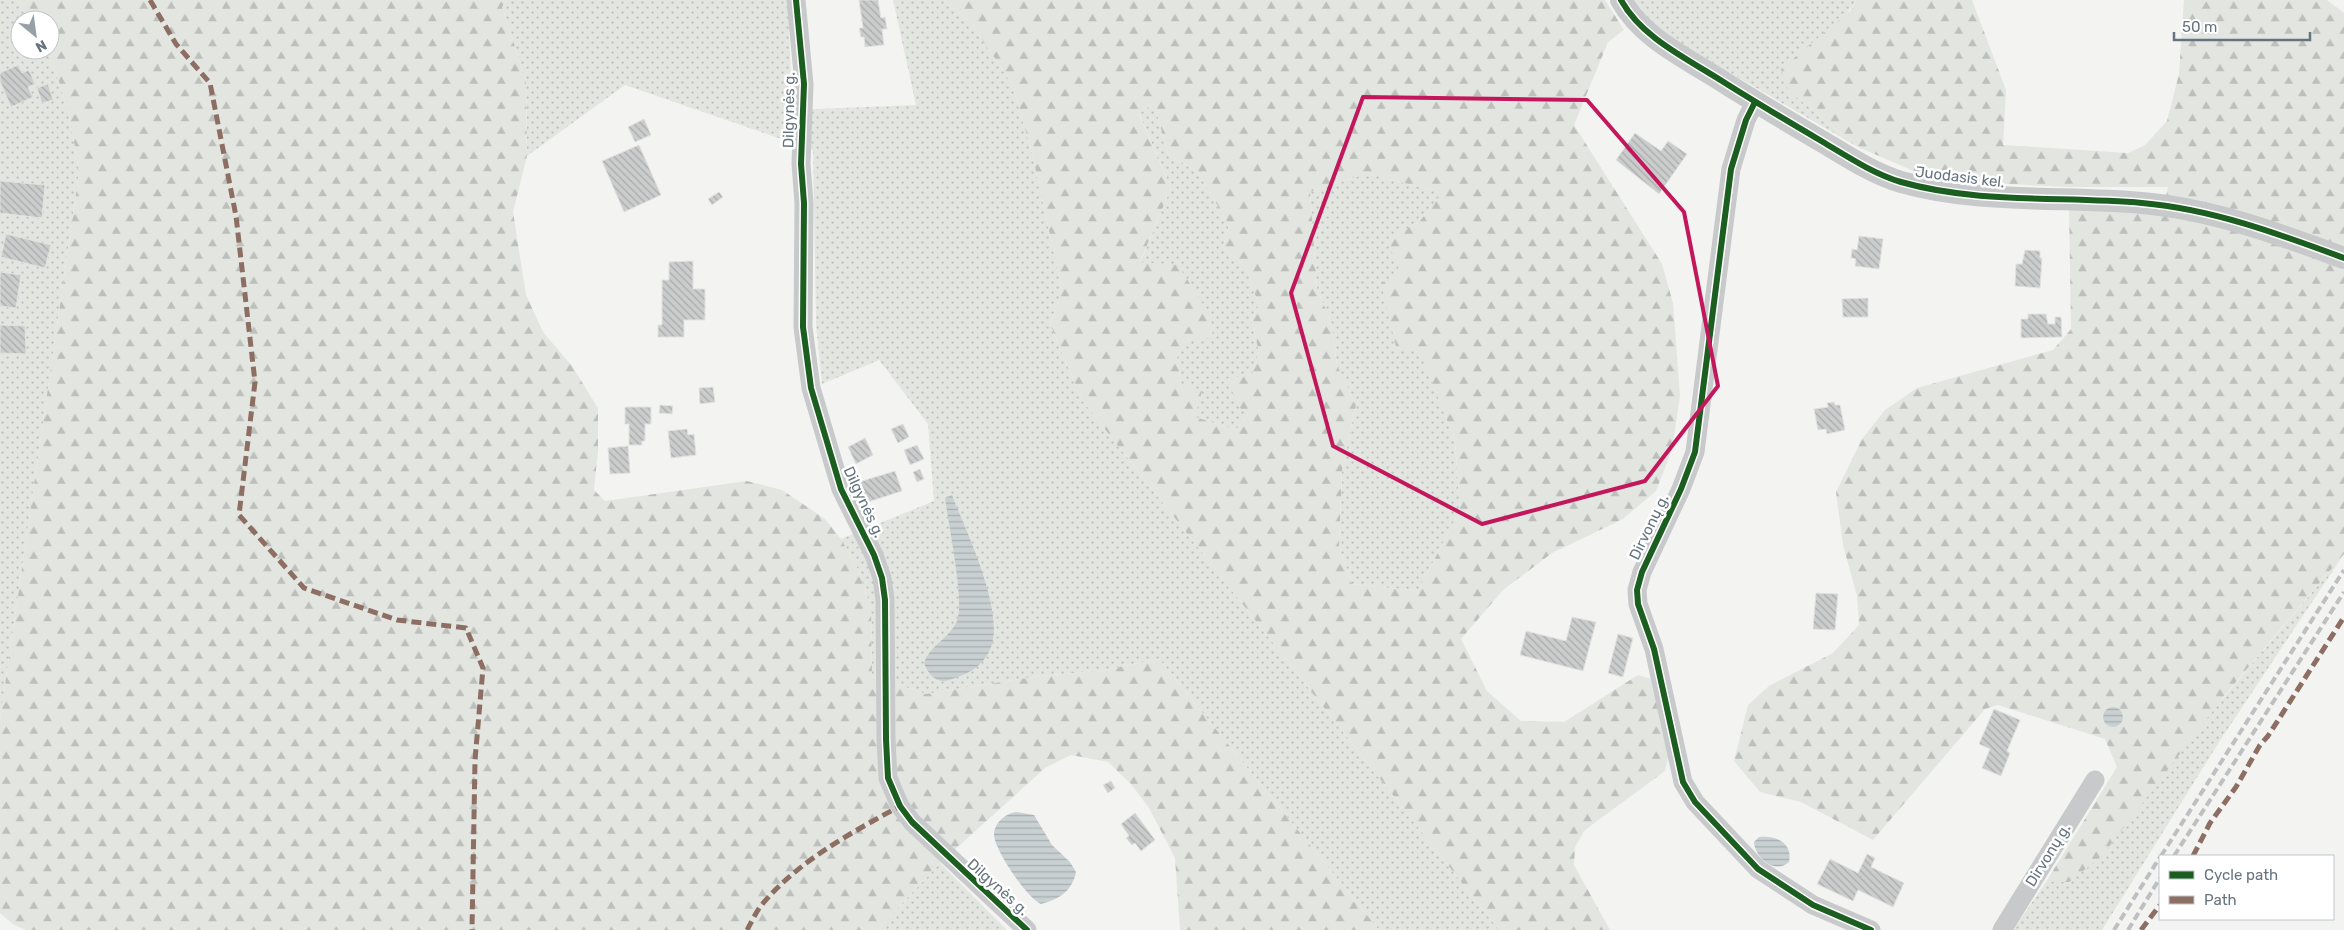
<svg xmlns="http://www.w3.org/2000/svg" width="2344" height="930" font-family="Rubik,sans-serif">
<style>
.green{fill:url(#green-dots)}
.forest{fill:url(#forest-firs);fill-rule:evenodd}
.water{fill:url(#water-rules)}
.building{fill:url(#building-back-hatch);stroke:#e2e2e2}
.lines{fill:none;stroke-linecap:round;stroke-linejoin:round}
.minor{stroke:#c8c9ca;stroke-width:19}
.tertiary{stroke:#c8c9ca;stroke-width:22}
.rail{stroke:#bebfc0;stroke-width:4;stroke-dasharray:8 4;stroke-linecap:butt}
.quiet{stroke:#8d6e63;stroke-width:5;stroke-dasharray:10 5;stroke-linecap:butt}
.cycleway-casing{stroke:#fff;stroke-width:9}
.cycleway{stroke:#1b5e20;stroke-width:6}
.marked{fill:none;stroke:#c2185b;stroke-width:4;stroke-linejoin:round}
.labels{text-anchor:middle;stroke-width:5;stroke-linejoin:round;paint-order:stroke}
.street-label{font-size:15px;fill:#66747f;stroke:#fff}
</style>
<defs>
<pattern id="green-dots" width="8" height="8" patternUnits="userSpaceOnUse" patternTransform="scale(1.25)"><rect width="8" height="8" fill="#e3e6e0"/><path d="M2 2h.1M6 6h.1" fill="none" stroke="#bcbfbb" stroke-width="1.8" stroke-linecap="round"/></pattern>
<pattern id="forest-firs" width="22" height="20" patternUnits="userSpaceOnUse" patternTransform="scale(1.25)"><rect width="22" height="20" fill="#e3e6e0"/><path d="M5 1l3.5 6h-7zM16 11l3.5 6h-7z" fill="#bcbfbb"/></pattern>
<pattern id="water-rules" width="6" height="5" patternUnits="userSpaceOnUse" patternTransform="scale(1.25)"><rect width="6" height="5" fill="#c9d0d2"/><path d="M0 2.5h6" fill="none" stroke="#a7adb0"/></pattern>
<pattern id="building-back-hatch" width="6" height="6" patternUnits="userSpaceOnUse" patternTransform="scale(1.25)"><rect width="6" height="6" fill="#cbcccc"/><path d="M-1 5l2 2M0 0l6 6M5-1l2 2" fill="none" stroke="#a9aaab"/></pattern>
</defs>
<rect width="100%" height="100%" fill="#f3f3f2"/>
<g class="green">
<path d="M0,0H17L28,20H20V50H45C65,86 73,132 79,173L0,720Z"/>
<path d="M507,0H788L792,110L916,105L893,0H944L972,24L1012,84L1032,153L1062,290L1050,324L1082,400L1499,930H1379L1159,659L1099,671L1039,676L926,694L872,676L871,609L859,571L841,539L934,501L928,424L879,360L822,384L816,324L813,150L625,85L527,156L526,81L502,7Z"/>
<path d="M1632,0H1857L1788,90L1858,147L1675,41L1643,16Z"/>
<path d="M1154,103L1168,154L1198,172L1229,225L1223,247L1246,267L1259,306L1251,318L1259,352L1252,375L1227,379L1248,414L1236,430L1195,417L1181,384L1177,357L1188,338L1140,263L1171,188L1139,113Z"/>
<path d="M1367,173L1443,193L1420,221L1387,240L1402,274L1420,350L1455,441L1460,510L1418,591L1352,584L1339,547L1342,470L1356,405L1337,365L1331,322L1317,289L1310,192Z"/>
<path d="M2344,554L2219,742L2102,930H2013L2046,882H2069Z"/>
<path d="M940,863L1007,930H877Z"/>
</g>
<g class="forest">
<path d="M17,0H507L502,7L526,81L527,156L513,212L526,295L543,332L572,366L598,408V451L594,490L605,501L747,481L782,490L825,519L841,539L859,571L871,609L872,676L926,694L1039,676L1099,671L1159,659L1379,930H1180L1175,858L1149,808L1131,784L1108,762L1071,755L1045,768L940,863L877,930H26L14,925L0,913V720L79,173C73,132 65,86 45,50H50V20H28Z"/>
<path d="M944,0H1605L1624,30L1608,42L1574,125L1662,264L1673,303L1680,396L1672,450L1656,491L1623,519L1552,553L1503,590L1461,639L1487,691L1521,721L1564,722L1638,675L1651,679L1670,749L1665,771L1585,830L1575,847L1574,865L1610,930H1499L1082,400L1050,324L1062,290L1032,153L1012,84L972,24ZM1154,103L1168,154L1198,172L1229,225L1223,247L1246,267L1259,306L1251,318L1259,352L1252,374L1226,379L1240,408L1248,414L1236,430L1195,417L1202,391L1181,384L1177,357L1188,339L1214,338L1211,317L1178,265L1140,262L1171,188L1139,114ZM1367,173L1442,193L1420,221L1387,240L1401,274L1381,283L1397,351H1420L1455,441L1460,510L1418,591L1352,584L1339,547L1342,470L1356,405L1337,365L1331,322L1317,289L1310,192Z"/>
<path d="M1857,0H1972L2006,90L2003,145L2128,153L2145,145L2167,121L2179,74L2184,0H2327L2344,13V554L2225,695L2102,856L2069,882H2046L2117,767L2105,739L1998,705L1985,709L1873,840L1801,802L1760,792L1734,761L1748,705L1769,686L1833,653L1859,625L1857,596L1843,545L1836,492L1862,439L1885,410L1917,388L2053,350L2071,329L2069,208L2162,215L2168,187H2069L1945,181L1916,172L1858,147L1788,90L1781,69L1851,10Z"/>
</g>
<g class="water">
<path d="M952,495C966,532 1008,616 989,652C981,668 965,675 949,680C936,684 928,674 924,663C932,643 948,640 957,621C965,603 948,522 945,498Z"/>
<circle cx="2113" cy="717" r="10"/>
<path d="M1016,812L1034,815L1052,845L1070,862L1076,872C1072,891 1060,899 1041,904C1028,899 995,851 994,835C994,823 1005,814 1016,812Z"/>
<path d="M1759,837C1776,835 1793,843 1789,862C1775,875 1755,858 1754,842Z"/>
</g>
<g class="building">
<path d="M859,0H878L881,18L885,17L887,29H882L884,45L865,47L864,37H861L859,28H863Z"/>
<path d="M18,65L22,73L29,70L35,84L28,87L33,97L11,107L0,81V73Z"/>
<path d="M48,84L53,100L42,103L37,88Z"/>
<path d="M644,119L651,135L635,142L628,127Z"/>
<path d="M1635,133L1661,151L1668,141L1687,154L1659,194L1616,160Z"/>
<path d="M639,145L661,195L624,212L602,161Z"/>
<path d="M0,181L45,185L42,218L0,213Z"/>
<path d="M719,192L723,197L712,205L708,199Z"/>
<path d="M6,234L51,245L45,268L1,257Z"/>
<path d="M1859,236L1883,239L1879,269L1855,266L1856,259L1851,258L1852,249L1857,250Z"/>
<path d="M2025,250L2040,251V258H2042L2040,288L2015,286L2016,264H2022Z"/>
<path d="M693,261V289H705V320H684V337H658V325H662V280H669V262Z"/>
<path d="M0,272L21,275L16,308L0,306Z"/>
<path d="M1868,298V317H1843L1842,299Z"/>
<path d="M2028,314H2046L2048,324H2055V317H2061L2062,337L2021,338V319H2028Z"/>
<path d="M0,325L25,326L26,354L0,353Z"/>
<path d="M713,387L715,402L700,404L699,388Z"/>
<path d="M1834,402L1835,405H1840L1845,430L1827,434L1826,429L1818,430L1814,409L1828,407L1827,403Z"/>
<path d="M660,405L673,406L672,414L659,413Z"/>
<path d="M625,407H651V424H645V441H642V445H629V424H625Z"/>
<path d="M903,424L909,437L898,443L891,429Z"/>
<path d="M687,429L688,435L694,434L696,455L671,458L668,431Z"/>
<path d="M865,438L873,455L856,464L848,447Z"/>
<path d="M917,445L924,459L910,465L904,450Z"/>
<path d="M628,446L630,473L610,474L608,448Z"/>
<path d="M920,469L924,479L917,482L913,472Z"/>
<path d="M895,471L902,491L865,503L859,482Z"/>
<path d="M1816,593L1838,594L1835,630L1813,629Z"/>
<path d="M1572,617L1596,622L1583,671L1520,655L1526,631L1566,641Z"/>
<path d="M1618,634L1633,638L1623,677L1608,673Z"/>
<path d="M1994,709L2020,720L2007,751L2010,753L2001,776L1982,768L1990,749L1979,744Z"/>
<path d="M1111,781L1115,788L1108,793L1103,785Z"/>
<path d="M1135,813L1155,840L1141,851L1135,843L1132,845L1126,838L1129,836L1121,824Z"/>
<path d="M1867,854L1875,858L1871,867L1904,883L1893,907L1858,890L1853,901L1817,884L1830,859L1858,873Z"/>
</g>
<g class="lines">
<g class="minor">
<path d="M796,0L804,84L801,164L804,203L803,327L811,388L841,489L874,555L882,578L885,600L886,739L888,778L900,806L912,822L1027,930"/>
<path d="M1755,102L1746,120L1731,169L1695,452L1681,489L1642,572L1637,590L1638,604L1654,649L1683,782L1695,802L1758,869L1813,905L1871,930"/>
<path d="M2002,930L2095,780"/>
</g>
<path class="tertiary" d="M1621,0C1642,38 1686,58 1722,81C1755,102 1789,122 1823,142C1848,157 1874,174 1901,182C1978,204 2062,196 2142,203C2212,209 2279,234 2344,258"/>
<g class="rail">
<path d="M2161,856L2344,570"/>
<path d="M2174,856L2344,592"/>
<path d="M2114,930L2160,857"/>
<path d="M2128,930L2160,878"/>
</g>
<g class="quiet">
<path d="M150,0L176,44L210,83L236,216L255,382L239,515L304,588L397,620L466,628L483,668L475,760L472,930"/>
<path d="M2193,856L2210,823L2236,787L2260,745L2268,736L2344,617"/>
<path d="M747,930C751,923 755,914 760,907C796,862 851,833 900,806"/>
<path d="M2141,930L2160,905"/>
</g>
<g class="cycleway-casing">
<g id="cycleway">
<path d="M796,0L804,84L801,164L804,203L803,327L811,388L841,489L874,555L882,578L885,600L886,739L888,778L900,806L912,822L1027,930"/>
<path d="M1621,0C1642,38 1686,58 1722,81C1755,102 1789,122 1823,142C1848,157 1874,174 1901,182C1978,204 2062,196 2142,203C2212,209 2279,234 2344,258"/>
<path d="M1755,102L1746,120L1731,169L1695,452L1681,489L1642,572L1637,590L1638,604L1654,649L1683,782L1695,802L1758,869L1813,905L1871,930"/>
</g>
</g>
<use href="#cycleway" class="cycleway"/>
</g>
<path class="marked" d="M1363,97L1587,100L1684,212L1718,386L1645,481L1482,524L1333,446L1291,293Z"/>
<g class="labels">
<g class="street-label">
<text transform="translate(789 110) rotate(-89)" y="5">Dilgynės g.</text>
<text transform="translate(1960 177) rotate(7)" y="5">Juodasis kel.</text>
<text transform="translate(864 502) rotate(65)" y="5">Dilgynės g.</text>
<text transform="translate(1649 527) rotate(-64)" y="5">Dirvonų g.</text>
<text transform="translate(2048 855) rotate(-58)" y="5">Dirvonų g.</text>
<text transform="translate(998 887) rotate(42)" y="5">Dilgynės g.</text>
</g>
</g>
<rect x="2159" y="855" width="175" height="65" fill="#ffffff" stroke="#c2c7cc"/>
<rect x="2169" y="871" width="25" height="8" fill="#1b5e20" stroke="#c2c7cc"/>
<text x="2204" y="880" font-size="15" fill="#66747f">Cycle path</text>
<rect x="2169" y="896" width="25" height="8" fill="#8d6e63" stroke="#c2c7cc"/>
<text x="2204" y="905" font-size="15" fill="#66747f">Path</text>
<g transform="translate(35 35) rotate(151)"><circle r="24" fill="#ffffff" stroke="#c2c7cc"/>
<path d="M0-4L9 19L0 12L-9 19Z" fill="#97a0a7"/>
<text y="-8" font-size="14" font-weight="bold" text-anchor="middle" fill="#66747f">N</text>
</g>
<path d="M2174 32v8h136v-8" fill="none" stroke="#66747f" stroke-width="2.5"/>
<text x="2182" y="32" font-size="15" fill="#66747f" stroke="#ffffff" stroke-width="4" paint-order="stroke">50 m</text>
</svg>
